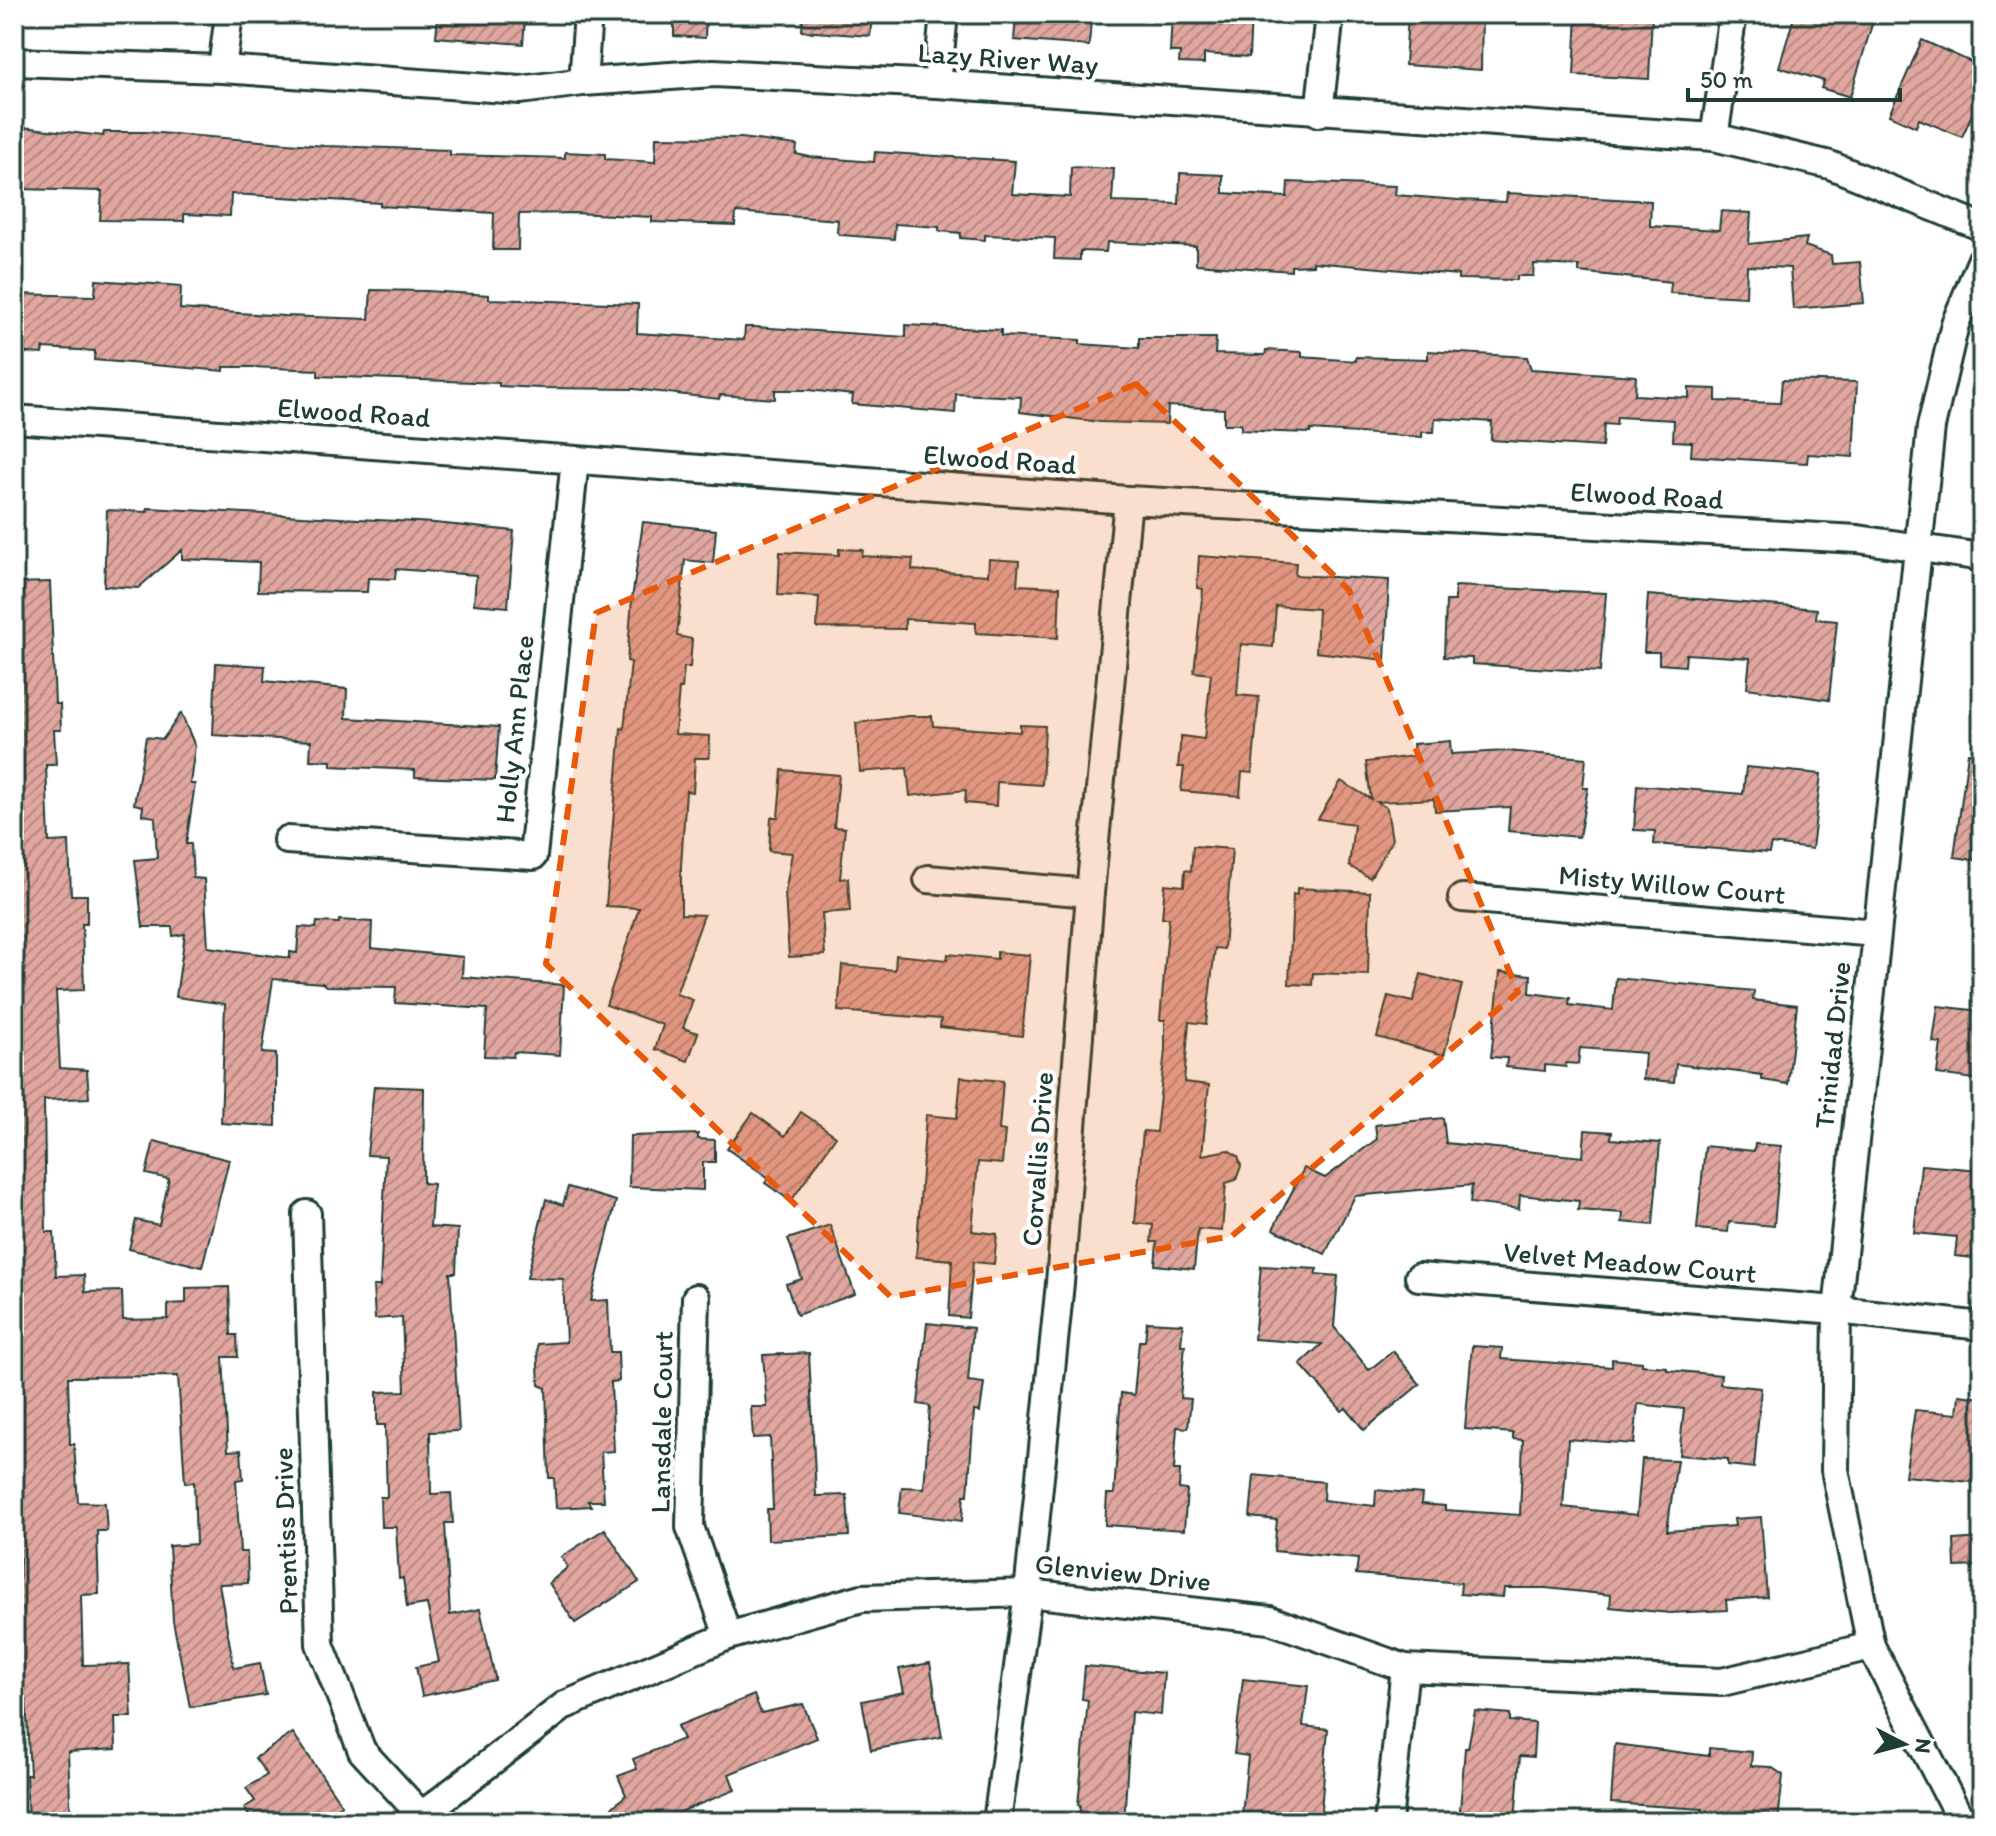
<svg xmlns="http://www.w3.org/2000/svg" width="1996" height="1836" font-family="Itim,sans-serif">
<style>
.building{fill:url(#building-hatch);stroke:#1f3d34;stroke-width:2}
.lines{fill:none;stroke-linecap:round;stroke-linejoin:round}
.street-casing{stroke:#1f3d34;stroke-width:32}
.street{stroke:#fff;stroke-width:26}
.marked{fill:#e8590c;fill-opacity:0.2;stroke:#e8590c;stroke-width:6;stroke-dasharray:16 10;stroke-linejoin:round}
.labels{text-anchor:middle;stroke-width:8;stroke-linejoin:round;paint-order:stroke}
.street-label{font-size:28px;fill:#1f3d34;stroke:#fff}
</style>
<defs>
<pattern id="building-hatch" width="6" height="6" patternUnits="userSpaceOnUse" patternTransform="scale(2)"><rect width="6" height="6" fill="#e0a69f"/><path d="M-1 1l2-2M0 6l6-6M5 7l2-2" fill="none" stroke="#b58882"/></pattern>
</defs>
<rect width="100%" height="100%" fill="#fff"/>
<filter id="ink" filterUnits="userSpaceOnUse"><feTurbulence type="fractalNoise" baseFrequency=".0125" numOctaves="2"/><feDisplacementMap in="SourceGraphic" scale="16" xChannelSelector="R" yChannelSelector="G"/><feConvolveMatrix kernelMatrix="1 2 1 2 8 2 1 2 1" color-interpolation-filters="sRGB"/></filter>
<g filter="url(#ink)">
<g class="building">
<path d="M438,14H515L514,19L525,20L523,44L436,37Z"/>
<path d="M674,14H706L705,38L674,36Z"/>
<path d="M803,14H872L870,36L802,31Z"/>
<path d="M1021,14H1077V18L1091,19L1089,46L1014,40L1016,16Z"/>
<path d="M1172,14H1251L1249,57L1204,54V64L1179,63L1180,52H1170Z"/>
<path d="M1408,14H1482L1481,70L1405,65Z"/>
<path d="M1577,14H1652L1649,79L1574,75Z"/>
<path d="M1795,14H1860L1874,18L1850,97L1821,88L1824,81L1779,67Z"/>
<path d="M1922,40L1982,67V92L1962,137L1919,119L1916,127L1889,115Z"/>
<path d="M22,127L103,136L104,132H146L325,146L450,150V155L565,158V152L605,154V159L655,162L656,137L741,138L797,145L796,154L810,157L874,162L875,152L1015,161L1012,194L1070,197L1071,167L1114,169L1112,202L1179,204L1180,173L1223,175V193L1287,197L1288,182L1396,186L1395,195L1459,200L1506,202L1507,193L1651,201L1650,226L1719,230L1721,211L1751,213L1749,244L1807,238L1805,246L1831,255L1832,264L1860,262L1864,303L1793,309L1790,268L1747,266L1746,297L1670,293L1671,282L1579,272V266L1534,264L1533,276H1517V280L1458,279V275L1313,262V265L1291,266V271L1196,264V246L1107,242L1106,252L1080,251V260L1054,259L1055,238L985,235V240L960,238L961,233L939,231V227L895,224L894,239L841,235L837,232L838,220L736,212L735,225L652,222V217L574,213L519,214L518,250H493L494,213L380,206V203L231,194L230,216L184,214V221L100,220L102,191L18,189Z"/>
<path d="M96,280L181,286L180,309L284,316L369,319L371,290L427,291L489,295V299L638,304L637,333L744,340L745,327H755L906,337V325L1001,330V336L1080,340V344L1139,348V338H1216L1215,354L1265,355L1266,350L1302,352V357L1356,361V357L1428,359V351L1527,357L1531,369L1636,376L1635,395L1689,398V388L1716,389V401L1780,403L1782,380L1857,382L1853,457L1808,454L1807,463L1691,456L1692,442L1673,441L1674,420L1617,417L1616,425L1604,424L1602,447L1491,440L1492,422L1435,418L1434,432H1422V437L1310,430V433L1279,432L1241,430V424H1224V409L1168,406L1167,424L1100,422L1020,412L1021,397L956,394L955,413L852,404L853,395L808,390H775V399L720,395L719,399L634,389L540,388L499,386V383L318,376V370L252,367H224V371L94,360L95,351L43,348L42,354L14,352V294L95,296Z"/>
<path d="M148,508L435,523L514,531L508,607L474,604L476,575L396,569L395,579L368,578L367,592L258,591L259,562L182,559V550L138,588L104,586L107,510L147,512Z"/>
<path d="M643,522L716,530L713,563L685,560L677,636L692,639L690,667H684L682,689H679L675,734L710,736L709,758H695L693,792L686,791L681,866V914L704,915L676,994L693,1000L683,1028L698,1033L688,1061L655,1049L663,1025L606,1005L639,908L606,906L621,728L624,729L631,662L627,661L632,599Z"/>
<path d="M839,549L863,550L862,556L913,559L912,570L988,575L989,559L1019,561L1017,585L1060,587L1058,638L976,633V623L905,619V629L817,628L819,597L778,595L780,552L839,555Z"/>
<path d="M1199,556L1296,563L1295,575L1389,580L1385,660L1316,652L1318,609L1276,606L1273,647L1241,644L1237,695L1259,697L1252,773L1242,772L1240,796L1181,791L1184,767H1178L1181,736L1204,739L1211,674L1194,672L1203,589L1197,588Z"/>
<path d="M50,582L55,704H60L61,730H54L56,765H46L49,842L69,841L71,895H87V924H82L84,990L56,991L60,1068L87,1070L89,1098L44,1100L46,1232H54L56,1276L84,1275L85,1292L122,1291L123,1320L168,1319V1304L186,1303V1288L229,1287L231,1335H237L238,1357H223L228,1451L241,1450L243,1479L236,1480L240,1552H247L248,1583L219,1584L234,1668L260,1663L266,1695L190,1707L173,1621L169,1546L196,1544L194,1482L185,1483L178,1376L68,1377L70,1444H74L78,1502L105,1503L107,1531H97L99,1594L81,1595L83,1665L129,1664L132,1717H115L116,1749L68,1752L71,1822H28L26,1775H30L26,1699H14V1586H19L20,1559L14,1472V583Z"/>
<path d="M1455,586L1606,593L1600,672L1472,664V658L1444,657L1446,601H1455Z"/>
<path d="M1648,595L1817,609L1816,619L1837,621L1829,700L1747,688L1750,658L1686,654L1685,666L1659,664V652H1644Z"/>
<path d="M216,663L265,666L264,681L347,689L346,718L499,727L495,780L415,777V770L331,766V761L310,760L311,741L213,735Z"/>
<path d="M181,713L195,746L190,784H195L186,844H191L193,878L204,879L208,947L290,958V952L297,953L299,927L316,928L317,922L339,923V920L372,922L371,948L463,957L462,977L564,985L560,1055L514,1052L513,1057L484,1056L487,1009L395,1003L396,987L326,986L322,983L273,979L262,1053L276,1054V1126L221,1123L225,1004L176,997L185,934L173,936L172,927H143L135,860L157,858L155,817L142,815L143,806L134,804L146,737L163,739Z"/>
<path d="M908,716H932L933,726L1020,732V725L1045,726L1042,785L997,782L996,806L965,803L966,790L910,796L907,768L860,772L856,723Z"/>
<path d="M1450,741L1451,754L1507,751L1586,758L1583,788H1588L1579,837L1508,831L1510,807L1435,811L1434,799L1377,802L1387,808L1392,840L1370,878L1349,866L1354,824L1318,819L1341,781L1371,799L1366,762L1414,756L1413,744Z"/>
<path d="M1968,753L1982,754V861L1954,857Z"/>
<path d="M1746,767L1821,774L1812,849L1771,844L1769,853L1654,844L1655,831L1634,830L1637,785L1743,794Z"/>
<path d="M782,770L839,775L834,827L845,828L840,879L848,878L850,911L822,913L825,955L789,957L785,893L792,853L769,851L771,817H778Z"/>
<path d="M1193,846L1232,849L1224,949L1215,948L1206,1024L1189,1022L1184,1082L1209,1085L1202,1155L1228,1150L1238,1156L1241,1166L1236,1180L1226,1183L1222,1231L1198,1229L1194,1269L1155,1265L1157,1242H1151L1153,1225L1135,1223L1143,1131L1156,1132L1165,1050V1020H1160L1169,918H1162L1165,884L1184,886L1185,870L1191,871Z"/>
<path d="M1297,888L1370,892L1368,975L1313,973L1312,985L1289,984L1293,894L1297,895Z"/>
<path d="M997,952L1030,955L1022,1036L940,1027L941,1019L838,1011L842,965L895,970L896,955L947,960L948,954L997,959Z"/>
<path d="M1500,972L1531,975L1530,993L1570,998L1569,1005L1613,1010L1616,978L1754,991L1753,1000L1797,1005L1788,1084L1762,1080V1075L1676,1064L1674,1082L1643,1079L1645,1053L1580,1048L1578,1064L1566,1063V1067L1545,1065V1071L1506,1067L1507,1058L1491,1057Z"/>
<path d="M1421,974L1462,985L1444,1055L1377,1037L1388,996L1413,1002Z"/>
<path d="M1938,1006L1980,1011L1982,1080L1937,1074L1941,1043L1933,1042Z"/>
<path d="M961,1077L1003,1081L999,1130L1005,1131L1002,1164L978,1162L972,1231L997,1234L994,1264L973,1262L968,1318L949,1316L952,1260L916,1257L926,1115L957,1118Z"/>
<path d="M374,1086L424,1088L423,1183L433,1184L430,1227L458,1229L456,1273H450L459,1431L430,1432L431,1494L451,1493L453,1523H445L450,1615L480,1609L495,1677V1680L422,1696L416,1667L439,1662L427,1604L407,1607L403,1578L399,1579L396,1527H381L380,1497H387L385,1425H377V1392L405,1391L402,1317L375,1319L373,1286H380L386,1156L367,1155Z"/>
<path d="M801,1112L836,1136L791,1201L765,1183L769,1178L727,1149L753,1113L785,1136Z"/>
<path d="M1443,1118L1446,1143L1583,1157L1585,1130L1612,1132L1611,1139L1660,1143L1653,1225L1622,1222L1623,1213L1578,1210L1579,1201L1520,1195L1519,1209L1470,1203L1472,1185L1355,1196L1325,1254L1273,1229L1304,1168L1325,1178L1377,1139L1375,1125Z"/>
<path d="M698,1134V1139L715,1140V1162H703V1190L629,1187L630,1136Z"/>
<path d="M154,1141L229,1160L202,1267L129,1249L136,1220L159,1225L169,1179L146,1174Z"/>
<path d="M1755,1144L1781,1146L1774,1226L1729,1222L1728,1232L1697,1229L1705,1146L1754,1151Z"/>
<path d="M1921,1165L1980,1170L1982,1259L1955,1256L1957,1237L1914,1233Z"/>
<path d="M568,1187L616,1201L591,1301L608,1300L610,1352H618L619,1381L611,1382L614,1451L601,1452L604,1501H588L591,1506L556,1508L554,1478H549L546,1388L539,1385L537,1344L566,1342L563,1279L527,1278L546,1199L563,1205Z"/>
<path d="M830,1225L855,1294L797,1315L786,1284L802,1279L788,1239Z"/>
<path d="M1261,1266L1317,1269L1315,1274L1338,1276L1334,1327L1369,1370L1393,1351L1420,1384L1364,1430L1346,1408L1342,1411L1300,1364L1322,1344L1254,1339Z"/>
<path d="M1147,1322L1183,1324L1181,1345H1185L1180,1398L1191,1399L1188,1428L1177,1427L1174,1470H1180L1179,1489L1187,1490L1184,1530L1105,1525L1107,1494H1114L1121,1393L1134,1395L1139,1341H1145Z"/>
<path d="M927,1323L973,1328L968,1381L984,1383L980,1412L974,1411L968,1495H964L962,1521L899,1513L902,1487L924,1488L930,1406L918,1404Z"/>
<path d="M1472,1346L1502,1348L1501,1359L1612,1367V1359L1642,1362V1365L1667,1367V1370L1721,1375L1720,1384L1761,1388L1754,1468L1728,1465V1459L1679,1455L1684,1409L1638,1404L1634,1444L1568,1439L1563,1507L1637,1515L1642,1459L1677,1460L1667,1531L1735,1526L1734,1519L1761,1517L1767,1597L1726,1600L1727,1610L1670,1613L1610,1607L1611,1595L1546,1588H1504L1503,1597L1460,1594L1461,1583L1356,1574L1358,1559L1274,1551L1277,1520L1250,1517L1254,1475L1324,1482L1323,1500L1375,1506L1376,1490L1422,1494L1421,1504L1445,1506V1510L1520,1515L1523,1440L1513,1439V1433L1465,1429Z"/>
<path d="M809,1353L816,1496L847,1495L849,1536L768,1540L767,1509H773L770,1437L753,1438L751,1407H767L763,1355Z"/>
<path d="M1959,1395L1982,1398V1483L1905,1476L1915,1410L1957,1414Z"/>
<path d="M605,1529L639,1582L575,1623L549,1583L568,1567L561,1557Z"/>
<path d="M1982,1538V1566L1955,1567L1954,1540Z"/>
<path d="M930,1663L942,1737L871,1750L862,1701L904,1692L899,1669Z"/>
<path d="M1085,1666L1164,1673L1161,1715L1131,1712L1124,1822H1079L1080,1805H1078L1088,1700L1082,1699Z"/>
<path d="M1243,1679L1308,1686L1303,1726L1328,1729L1320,1822H1259V1817L1242,1815L1248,1756L1234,1754Z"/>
<path d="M754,1695L761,1713L803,1704L817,1738L729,1774L735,1790L675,1814L678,1822H596L626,1795L618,1776L637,1769L633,1759L683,1739L677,1726Z"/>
<path d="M1475,1711L1510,1714V1721L1535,1723L1533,1757L1520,1756L1515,1822H1459L1465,1748H1468Z"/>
<path d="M293,1733L342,1805L316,1822H253L244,1808L255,1801L246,1788L267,1775L255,1758Z"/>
<path d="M1615,1744L1709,1756V1748L1752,1752L1751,1766L1771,1767L1783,1775L1778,1822H1701L1702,1809L1611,1803Z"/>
</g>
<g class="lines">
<g class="street-casing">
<g id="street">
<path d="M14,62L222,69L520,90L583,82L714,73L937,84L1714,137L1830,165L1982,227"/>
<path d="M222,69L229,14"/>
<path d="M583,82L588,14"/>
<path d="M937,84L944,14"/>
<path d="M1319,113L1330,14"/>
<path d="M1714,137L1733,14"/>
<path d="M14,419L1128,500L1858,539L1982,557"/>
<path d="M287,840L533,856L575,460"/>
<path d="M928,879L1090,893"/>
<path d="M1462,898L1876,933"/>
<path d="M307,1214L320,1644L362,1751L421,1815"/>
<path d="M1419,1277L1837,1310L1982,1326"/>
<path d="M696,1298L690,1527L728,1636"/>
<path d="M413,1822L565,1705L728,1636L862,1598L1028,1593L1270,1620L1405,1668L1722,1682L1871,1646"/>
<path d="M997,1822L1028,1593L1060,1283L1090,893L1128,500"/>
<path d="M1388,1822L1405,1668"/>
<path d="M1962,1822L1871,1646L1835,1470L1837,1310L1931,427L1955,324L1982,259"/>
</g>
</g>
<use href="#street" class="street"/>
</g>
</g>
<path class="marked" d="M1136,384L1349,590L1518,992L1232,1236L891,1297L546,964L596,613Z"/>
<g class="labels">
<g class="street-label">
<text transform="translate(1008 58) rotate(4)" y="10">Lazy River Way</text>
<text transform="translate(354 412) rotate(4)" y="10">Elwood Road</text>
<text transform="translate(1000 459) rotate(4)" y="10">Elwood Road</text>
<text transform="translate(1647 495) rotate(3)" y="10">Elwood Road</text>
<text transform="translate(514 729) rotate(-84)" y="10">Holly Ann Place</text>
<text transform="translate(1672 884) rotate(5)" y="10">Misty Willow Court</text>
<text transform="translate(1832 1045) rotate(-84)" y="10">Trinidad Drive</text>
<text transform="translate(1037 1159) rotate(-86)" y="10">Corvallis Drive</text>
<text transform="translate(1630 1262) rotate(5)" y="10">Velvet Meadow Court</text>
<text transform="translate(661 1422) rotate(-89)" y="10">Lansdale Court</text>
<text transform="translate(285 1531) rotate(-92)" y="10">Prentiss Drive</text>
<text transform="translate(1123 1572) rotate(6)" y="10">Glenview Drive</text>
</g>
</g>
<rect width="1996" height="1836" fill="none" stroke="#fff" stroke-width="48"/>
<rect x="24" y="24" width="1948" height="1788" fill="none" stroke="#1f3d34" stroke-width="3" filter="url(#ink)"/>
<g transform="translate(1904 1744) rotate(96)" stroke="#ffffff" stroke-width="6" paint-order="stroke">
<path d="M0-6L14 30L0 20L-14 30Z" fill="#1f3d34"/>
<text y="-12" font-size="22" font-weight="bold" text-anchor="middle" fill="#1f3d34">N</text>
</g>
<path d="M1688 88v12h212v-12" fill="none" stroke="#1f3d34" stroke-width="4"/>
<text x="1700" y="88" font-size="24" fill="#1f3d34" stroke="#ffffff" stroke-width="6" paint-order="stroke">50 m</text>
</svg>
